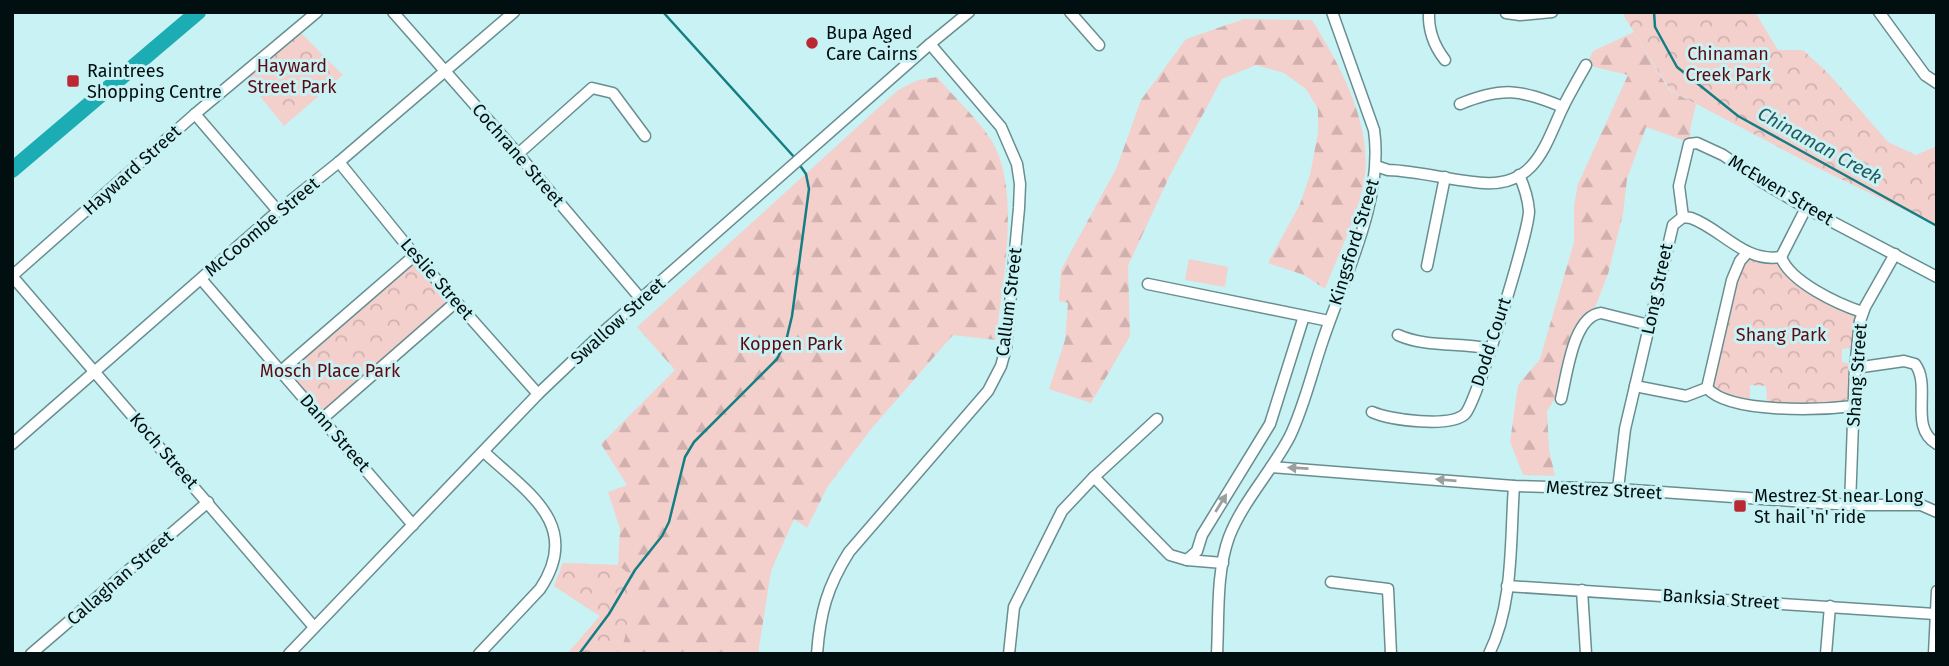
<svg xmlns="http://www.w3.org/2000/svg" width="1949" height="666" font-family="'Fira Sans',sans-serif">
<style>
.grass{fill:#f4d0cd}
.forest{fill:url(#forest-firs)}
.park{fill:url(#park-crowns)}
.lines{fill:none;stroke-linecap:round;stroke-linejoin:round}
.stream{stroke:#147e83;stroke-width:2.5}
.river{stroke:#1cadb4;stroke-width:16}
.minor-casing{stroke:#688e90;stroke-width:13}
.minor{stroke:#fff;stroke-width:10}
.oneway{fill:#9a9f9f}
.poi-dot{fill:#b92833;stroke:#c9f2f4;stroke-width:2.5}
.labels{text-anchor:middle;stroke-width:6;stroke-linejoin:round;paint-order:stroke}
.poi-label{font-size:18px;fill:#020f10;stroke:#c9f2f4;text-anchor:start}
.park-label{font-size:18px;fill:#5d0b13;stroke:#c9f2f4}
.street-label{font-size:18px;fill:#020f10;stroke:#c9f2f4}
.water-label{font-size:19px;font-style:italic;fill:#255a5d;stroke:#c9f2f4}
</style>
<defs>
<pattern id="forest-firs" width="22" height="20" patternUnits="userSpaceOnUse" patternTransform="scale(1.75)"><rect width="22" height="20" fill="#f4d0cd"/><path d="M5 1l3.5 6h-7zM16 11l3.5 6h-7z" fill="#d0b1af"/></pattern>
<pattern id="park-crowns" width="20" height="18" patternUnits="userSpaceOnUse" patternTransform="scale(1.75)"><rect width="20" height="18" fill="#f4d0cd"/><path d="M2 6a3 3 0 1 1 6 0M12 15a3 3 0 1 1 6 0" fill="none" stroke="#d0b1af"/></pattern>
</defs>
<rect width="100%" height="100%" fill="#c9f2f4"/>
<path class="grass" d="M1189,259L1228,267L1225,287L1185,280Z"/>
<g class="forest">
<path d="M1244,19L1312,20C1340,65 1374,127 1364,182C1357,219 1338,254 1325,289L1304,275L1268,263L1300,204L1310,175L1318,133V109L1306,89L1284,73L1256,65L1222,79L1169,177L1128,266L1130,336L1091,403L1049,389L1065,340L1068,303L1059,301L1061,270L1117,167L1141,100L1186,39Z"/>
<path d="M1634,32L1669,90L1696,104L1690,130L1691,143L1646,127L1627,179L1623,214L1608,274L1568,378L1547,411L1549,449L1555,476L1523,475L1510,442L1518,385L1540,359L1574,242V206L1578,184L1628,75L1586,65L1593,51Z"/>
<path d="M937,77C953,96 981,122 993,143C1021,193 1002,284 996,340L953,335L872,428L828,486L807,528L794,519L771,571L758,654H567L600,616L554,586L563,563L618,565L620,529L608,492L627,485L601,444L675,370L637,327L898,90L918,80Z"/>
</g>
<g class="park">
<path d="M1624,12H1755L1778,50H1803L1829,74L1888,142L1916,155L1937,146V226L1818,168L1670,90L1624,16Z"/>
<path d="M297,29L343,75L284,126L242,74Z"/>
<path d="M415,255L456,302L322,419L281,371Z"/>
<path d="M1748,258L1779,263L1855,315L1857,319L1852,348L1842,349V362L1851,364V396L1842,402L1795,406L1767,402L1766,386L1750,385V399L1719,395L1710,382L1735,277Z"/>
<path d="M563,563L618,565L637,580L624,641L617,654H567L600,616L554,586Z"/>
</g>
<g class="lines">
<g class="stream">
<path d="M663,12L795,158"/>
<path d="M1654,12L1655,27L1677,67L1738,116L1937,226"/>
<path d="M579,654L609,614L635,570L662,536L669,522L685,457L694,442L777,359L786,341L792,316L809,189L806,174L799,164"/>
</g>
<path class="river" d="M12,170L198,12"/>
<g class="minor-casing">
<g id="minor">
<path d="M393,12L518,154L641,299"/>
<path d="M1070,12L1099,45"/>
<path d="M1429,12C1428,31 1434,46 1445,60"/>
<path d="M1879,12L1925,75L1937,83"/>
<path d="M1506,13L1520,15L1552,12"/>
<path d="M1460,104C1504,86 1520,90 1563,107"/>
<path d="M195,114L278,211"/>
<path d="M518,154L592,88L613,93L645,136"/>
<path d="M339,162L412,252L538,394"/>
<path d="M1376,166L1388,170C1420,171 1452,181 1484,183C1536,186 1545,145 1563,107C1570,93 1578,79 1586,65"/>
<path d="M1683,217L1679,186L1689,144L1697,143L1723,155L1762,182L1806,208L1937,277"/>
<path d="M1781,257C1790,282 1838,304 1862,312"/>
<path d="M1781,257L1806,208"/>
<path d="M1427,266L1445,177"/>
<path d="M12,276L314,627"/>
<path d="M12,276L195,114L317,12"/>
<path d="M201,279L413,525"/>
<path d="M1148,284L1329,321"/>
<path d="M1398,335C1427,348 1461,342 1491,349"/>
<path d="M1855,368L1904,361L1915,364C1932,386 1908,428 1937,444"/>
<path d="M281,371L415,255"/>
<path d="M1635,386L1686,396L1707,388"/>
<path d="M1707,388C1730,414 1821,410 1854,406"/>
<path d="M1707,388L1732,280L1740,261L1747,253"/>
<path d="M1561,399C1567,375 1573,316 1601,313L1649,325"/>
<path d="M1372,412C1390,420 1450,428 1465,414C1477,402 1529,231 1529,211C1528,198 1524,186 1519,175"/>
<path d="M322,419L456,302"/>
<path d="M12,444L278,211L339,162L514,12"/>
<path d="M1271,467L1514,486L1618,489L1850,505H1921L1937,512"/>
<path d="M1094,477L1170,555L1187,560L1223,563"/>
<path d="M1618,489L1625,429L1673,225L1683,217L1691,218C1722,229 1744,263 1781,257"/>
<path d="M1850,505L1855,368L1860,321L1865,307L1895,254"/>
<path d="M1187,560L1197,551L1202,535L1270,424L1304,316"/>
<path d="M1331,582L1388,589L1391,654"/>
<path d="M1507,586L1935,614"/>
<path d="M1582,590L1586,654"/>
<path d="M31,654L208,502"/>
<path d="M289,654L538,394L601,334L930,44L969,12"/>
<path d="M479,654L540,589C583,525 527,492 484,452"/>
<path d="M817,654C820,613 827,587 849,552L988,391L1001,366L1006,348L1019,208L1020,184L1017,164L1001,127L930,44"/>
<path d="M1009,654L1014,607L1062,511L1094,477L1157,419"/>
<path d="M1217,654C1219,616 1216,573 1229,537C1243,501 1272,471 1290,436C1304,407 1312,372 1323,340C1345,275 1384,199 1374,130L1332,12"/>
<path d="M1489,654C1514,603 1510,541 1514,486"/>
<path d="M1826,654L1830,606"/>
<path d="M1934,654L1937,591"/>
</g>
</g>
<use href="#minor" class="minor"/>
</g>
<defs><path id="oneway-solid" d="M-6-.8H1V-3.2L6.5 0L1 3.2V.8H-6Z" transform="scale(1.75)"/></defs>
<g class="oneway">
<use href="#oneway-solid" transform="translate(1298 468) rotate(-177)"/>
<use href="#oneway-solid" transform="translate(1446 480) rotate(-175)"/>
<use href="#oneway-solid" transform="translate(1221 503) rotate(-58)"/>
</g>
<g class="poi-dot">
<circle cx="812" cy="43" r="7"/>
<rect x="66" y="74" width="14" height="14" rx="3.5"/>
<rect x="1733" y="499" width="14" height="14" rx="3.5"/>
</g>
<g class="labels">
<g class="poi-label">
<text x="826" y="39">Bupa Aged<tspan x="826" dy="21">Care Cairns</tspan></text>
<text x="87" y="77">Raintrees<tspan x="87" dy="21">Shopping Centre</tspan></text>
<text x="1754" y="502">Mestrez St near Long<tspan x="1754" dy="21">St hail 'n' ride</tspan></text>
</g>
<g class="park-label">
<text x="1728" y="60">Chinaman<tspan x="1728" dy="21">Creek Park</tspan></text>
<text x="292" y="72">Hayward<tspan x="292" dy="21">Street Park</tspan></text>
<text x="1781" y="341">Shang Park</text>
<text x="791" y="350">Koppen Park</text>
<text x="330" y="377">Mosch Place Park</text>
</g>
<g class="street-label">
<text transform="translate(518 155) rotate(49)" y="6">Cochrane Street</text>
<text transform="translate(132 170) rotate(-42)" y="6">Hayward Street</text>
<text transform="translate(1781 190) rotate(31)" y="6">McEwen Street</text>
<text transform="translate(262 227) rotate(-40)" y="6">McCoombe Street</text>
<text transform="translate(1354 242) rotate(-73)" y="6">Kingsford Street</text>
<text transform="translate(437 279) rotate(49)" y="6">Leslie Street</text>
<text transform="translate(1657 289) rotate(-78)" y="6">Long Street</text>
<text transform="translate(1009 302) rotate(-83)" y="6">Callum Street</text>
<text transform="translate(618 321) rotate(-42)" y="6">Swallow Street</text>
<text transform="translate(1491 342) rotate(-72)" y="6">Dodd Court</text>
<text transform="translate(1857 375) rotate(-86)" y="6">Shang Street</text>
<text transform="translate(335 433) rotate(49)" y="6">Dann Street</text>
<text transform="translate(164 451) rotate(49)" y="6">Koch Street</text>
<text transform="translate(1604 490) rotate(3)" y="6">Mestrez Street</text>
<text transform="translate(120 578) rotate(-41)" y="6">Callaghan Street</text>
<text transform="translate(1721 599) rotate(4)" y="6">Banksia Street</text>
</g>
<g class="water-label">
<text transform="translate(1820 145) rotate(29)" y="7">Chinaman Creek</text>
</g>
</g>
<rect width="1949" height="666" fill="none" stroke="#020f10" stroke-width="28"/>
</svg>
